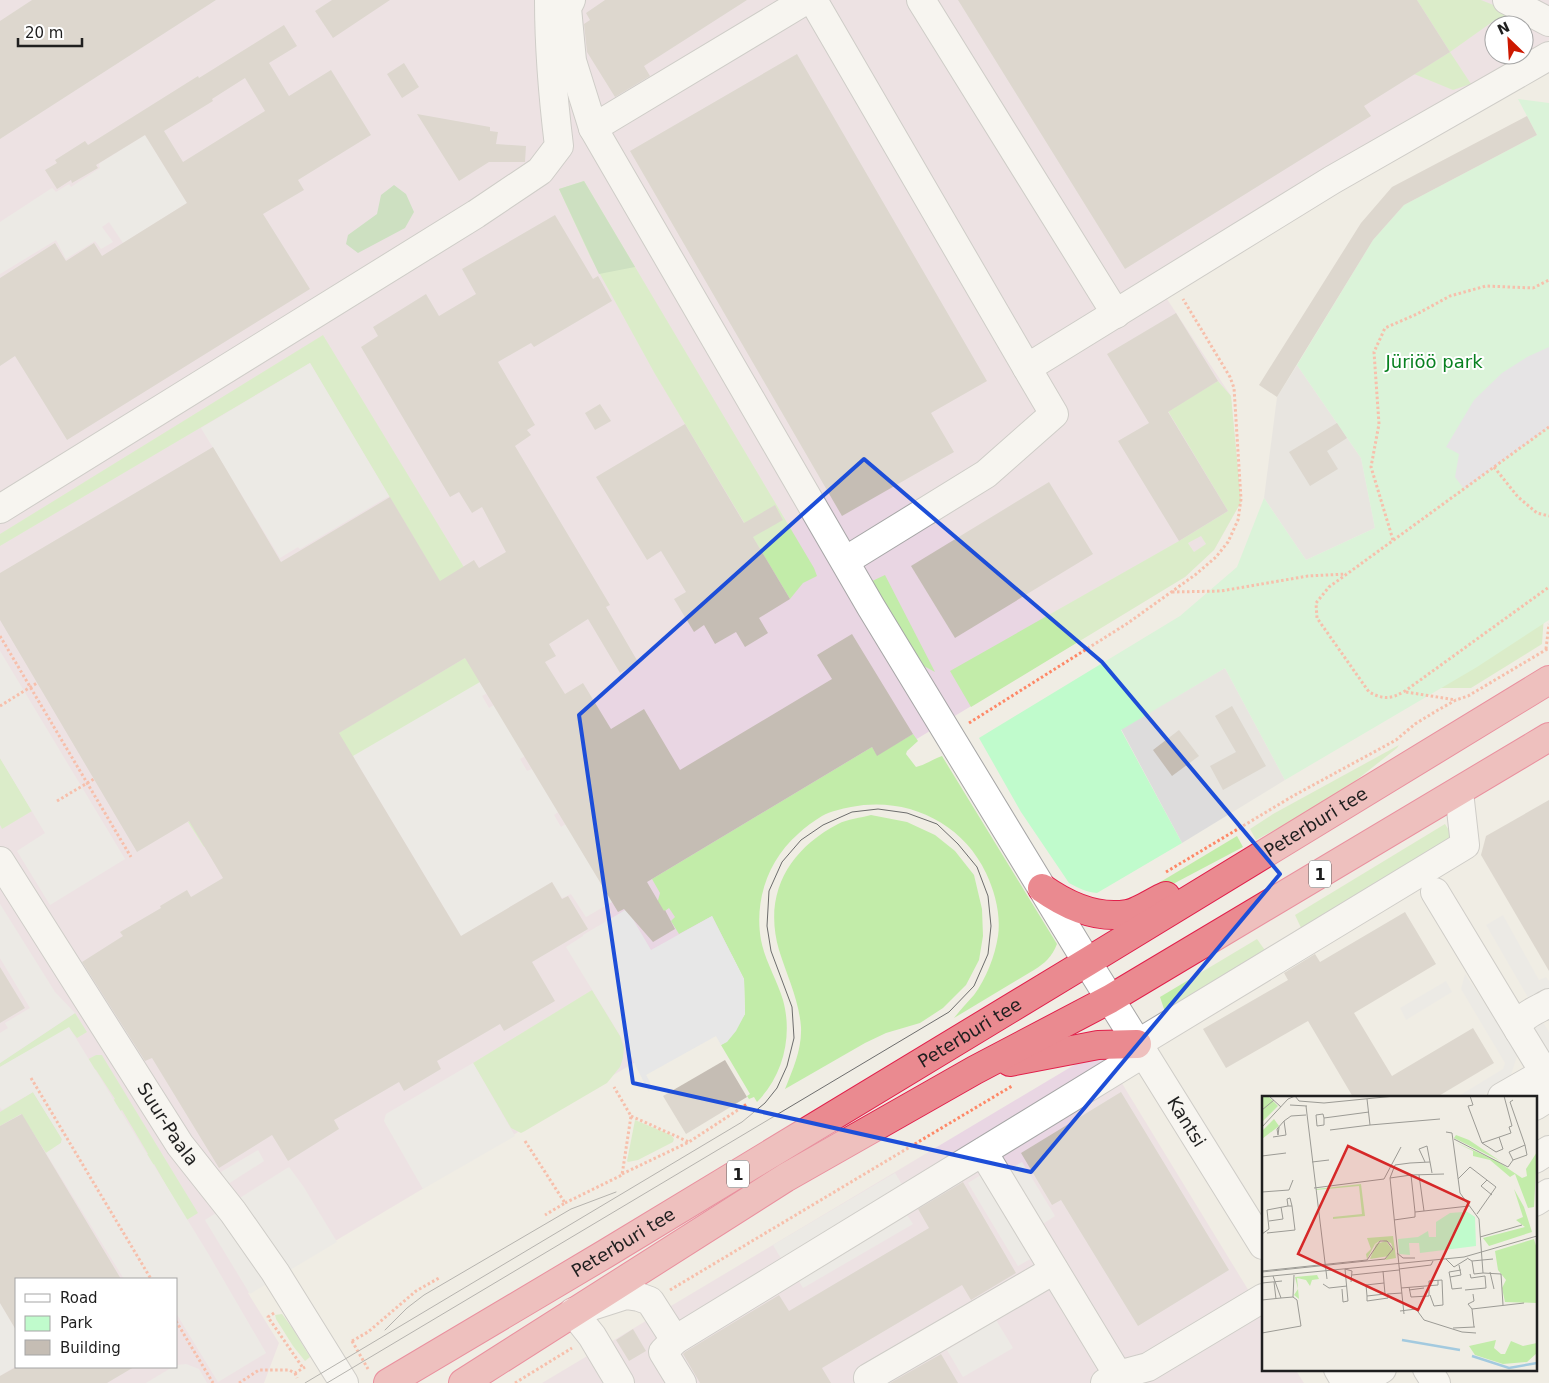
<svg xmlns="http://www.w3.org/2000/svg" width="1549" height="1383" font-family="'DejaVu Sans',sans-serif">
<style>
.residential{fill:#dddcdc}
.industrial{fill:#e9d6e3;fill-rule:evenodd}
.grass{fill:#c2eca9;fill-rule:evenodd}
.forest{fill:#a2d098}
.park{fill:#c0fbcc}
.parking{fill:#e7e7e7}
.plaza{fill:#dad9e6}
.building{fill:#c5bdb4;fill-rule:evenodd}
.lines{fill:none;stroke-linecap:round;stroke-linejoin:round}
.minor-casing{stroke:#a6a6a6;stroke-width:30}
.highway-casing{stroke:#e11f4a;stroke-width:30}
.path{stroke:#fe8867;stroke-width:3;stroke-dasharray:2.5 2.5;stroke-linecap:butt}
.minor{stroke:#fff;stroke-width:28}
.highway{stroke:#ea8a90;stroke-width:28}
.tram{stroke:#6d6d6d;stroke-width:1}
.marked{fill:none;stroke:#1d4ed8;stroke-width:4;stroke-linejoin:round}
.labels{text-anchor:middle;stroke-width:4;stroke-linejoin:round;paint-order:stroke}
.shield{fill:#fff;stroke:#626262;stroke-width:1}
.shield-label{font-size:16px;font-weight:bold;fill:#1f1f1f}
.park-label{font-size:18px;fill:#088120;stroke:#fff}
.street-label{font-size:18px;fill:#1f1f1f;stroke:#fff}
.inset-river{fill:none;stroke:#a3cadf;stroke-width:2.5}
.inset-road{fill:none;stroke:#9c9b95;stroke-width:1}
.view{fill:#d62828;fill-opacity:0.15;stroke:#d62828;stroke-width:2.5}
.inset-edge{fill:none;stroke:#1f1f1f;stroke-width:2.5}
</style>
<rect width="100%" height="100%" fill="#f0ede4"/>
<g class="residential">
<path d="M1297,365L1361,458L1375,528L1306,560L1264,498L1277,397Z"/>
<path d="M1225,668L1285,780L1182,843L1121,729Z"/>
</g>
<g class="industrial">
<path d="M0,0H1549V40L1161,290L1231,396L1241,502L1214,550L1185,577L723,856L736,1002L248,1293L279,1343L264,1383H0ZM1494,25H1524V55H1494ZM16,1279H176V1367H16Z"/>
<path d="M1101,1049L1263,1314V1369H1295L1304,1383H542Z"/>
</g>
<g class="grass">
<path d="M1417,0H1481L1511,12L1522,25H1498L1495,20L1450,52L1471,84L1453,90L1414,74L1450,52Z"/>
<path d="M584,181L814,568L817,576L803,583L790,599L655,374L590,256L559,189Z"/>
<path d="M323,335L521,661L204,847L188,822L480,649L310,363L0,546V534Z"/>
<path d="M1218,381L1231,396L1241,502L1214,550L1185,577L971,707L950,671L1179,541L1228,511L1168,411ZM1201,536L1206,544L1194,552L1188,543Z"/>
<path d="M885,575L935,672L922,665L868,583Z"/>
<path d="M1545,601L1542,644L1471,688H1429Z"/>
<path d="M913,734L918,741L907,751L906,754L916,767C925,765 933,759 942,756L1057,944C1052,957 1045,963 1034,970L954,1018C960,1010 967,1003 974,995C986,979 995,956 998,936C1001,915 995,892 986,873C962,822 906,796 851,807C841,809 831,811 822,816C814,821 805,827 798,834C768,860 754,901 761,940C765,961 777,980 783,1000C793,1036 783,1076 757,1102L754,1097L749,1099L747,1096L750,1094L721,1045L727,1041L745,1014L744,979L712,916L679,934L671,921L675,917L669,908L662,913L657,904L660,893L652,879L872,747L877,755Z"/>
<path d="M1399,745L1397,748L1354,782L1293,820L1256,840L1250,829L1273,814Z"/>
<path d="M0,758L32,811L2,829L0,825Z"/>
<path d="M871,815L907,822L935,835L955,851L974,875L982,909L983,936L979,960L966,985L943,1008L920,1023L886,1033L865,1043L785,1089C793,1069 802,1049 801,1027C799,1000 787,976 779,950C763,895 788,850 838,824C847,819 861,818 871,815Z"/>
<path d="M1445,824L1457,843L1303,932L1295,915Z"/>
<path d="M1237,836L1243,847L1139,902L1147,890Z"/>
<path d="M1257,939L1269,956L1166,1015L1160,997Z"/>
<path d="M592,990L620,1036L624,1048L623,1058L620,1067L607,1083L525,1131L521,1133L511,1128L473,1063Z"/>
<path d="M75,1013L87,1032L77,1038L69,1028L0,1067V1063Z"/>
<path d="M96,1055H102L103,1057L198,1213L177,1226L180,1210L154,1164L143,1171L136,1160L148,1154L122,1110L110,1117L104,1105L115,1099L96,1070L81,1063Z"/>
<path d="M33,1092L62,1139L61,1143L46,1153L21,1114L0,1126V1112Z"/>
<path d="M635,1120L671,1135L674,1139L673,1142L638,1160L628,1162L627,1161Z"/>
<path d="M282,1314L293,1329L310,1357L305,1361L293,1346L276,1319L275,1315Z"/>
</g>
<g class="forest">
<path d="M584,181L635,267L599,274L559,189Z"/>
<path d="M394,185L406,194L414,212L405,228L358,253L346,244L348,235L377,214L381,195Z"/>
</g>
<path class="park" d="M1518,99L1549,103V620L1477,667L1285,780L1225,668L1121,730L1182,843L1097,893C1086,892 1078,888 1069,883L1021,812L979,738L1180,616L1237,567L1264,498L1306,560L1375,528L1361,458L1297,365L1373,240L1404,205L1537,135Z"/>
<g class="parking">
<path d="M145,135L187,203L123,243L109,222L102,227L113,242L101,249L95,241L66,259L56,240L0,274V222L52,188L56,192L69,184L71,187L100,168L99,165L100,163Z"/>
<path d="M310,363L389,496L300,549L298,547L280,558L201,428Z"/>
<path d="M0,651L125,859L50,905L17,851L45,833L0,758Z"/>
<path d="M480,682L487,693L482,696L489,708L494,705L525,756L520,759L527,771L532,769L558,812L554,815L561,827L566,824L612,902L586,917L571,894L562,898L552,882L461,936L353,756Z"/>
<path d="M0,904L55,992L75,1013L0,1063V1033L8,1028L5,1023L30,1008L0,958Z"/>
<path d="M627,909L651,950L712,916L744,979L745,1014L736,1031L727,1042L721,1045L716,1036L646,1075L650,1082L649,1092L621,1037L566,947L583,936V935Z"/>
<path d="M1503,915L1539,980L1546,977L1549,981V997L1533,1006L1486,925Z"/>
<path d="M1465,974L1518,1053L1510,1078L1480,1097H1457L1503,1069L1505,1063L1461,989Z"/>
<path d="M1446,981L1452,992L1406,1020L1400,1008Z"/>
<path d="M1541,1019L1549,1032V1063L1528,1027Z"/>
<path d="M69,1027L209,1255L266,1353L218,1382L176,1313V1279H124L46,1153L61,1143L62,1139L33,1092L2,1110L0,1107V1067Z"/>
<path d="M473,1063L515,1136L423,1189L384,1121L386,1114Z"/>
<path d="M258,1150L264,1161L228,1184L221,1172Z"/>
<path d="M1022,1162L1055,1216L1041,1225L1008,1170Z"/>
<path d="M289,1167L303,1186L337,1242L250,1294L205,1220Z"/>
<path d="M895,1173L904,1188L782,1260L773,1245Z"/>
<path d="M981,1175L1032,1258L1018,1266L968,1183Z"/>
<path d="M905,1212L913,1224L803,1288L796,1276Z"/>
<path d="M0,1303L16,1330V1366L0,1376Z"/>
<path d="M996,1320L1013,1348L963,1377L947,1350Z"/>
<path d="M186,1364L199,1369L207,1383H146L171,1368L178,1365Z"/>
</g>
<path class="plaza" d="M1549,347V427L1464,489L1455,477L1459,454L1446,447L1474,400L1502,373L1527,357Z"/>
<g class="building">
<path d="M32,0H216L0,139V21Z"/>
<path d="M332,0H390L333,38L315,11Z"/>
<path d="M605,0H747L644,66L650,76L615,97L587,52L584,24L590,20L586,13Z"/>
<path d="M958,0H1417L1450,52L1364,106L1371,116L1125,269Z"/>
<path d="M284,25L297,46L269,63L289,96L331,70L371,135L298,180L304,190L263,214L310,289L67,440L15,356L0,366V278L55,243L66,261L94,243L102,256L187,203L145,135L96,165L98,168L72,183L71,180L57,189L45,170L57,163L55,160L85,141L88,145L198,76L199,78ZM245,78L265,111L183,162L164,131L213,101L212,99Z"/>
<path d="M797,54L987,381L931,413L954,452L842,516L630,151Z"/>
<path d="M404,63L419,87L402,98L387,74Z"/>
<path d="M417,114L490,127V131L498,132L496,144L526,146L525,162H489L459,181Z"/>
<path d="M1527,116L1537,135L1404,205L1373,240L1277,397L1259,385L1361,223L1392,187Z"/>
<path d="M555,215L593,279L598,276L612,301L534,347L531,343L498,362L535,425L527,430L531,435L515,446L610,605L606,607L638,662L620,673L588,619L549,644L556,656L545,662L565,694L583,683L611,729L644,709L680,770L832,679L817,655L852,634L913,734L877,756L872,747L647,882L664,911L665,910L675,929L653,942L624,909L618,912L465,658L339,733L461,936L552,882L562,899L568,896L588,929L532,962L555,1001L504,1031L500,1024L437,1061L441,1069L404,1091L399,1082L334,1120L339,1129L288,1161L272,1135L219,1168L152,1058L145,1061L82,962L123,936L120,932L161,908L160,906L187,890L191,897L223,878L189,821L137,852L0,620V573L213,447L281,562L390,497L440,581L474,560L479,568L506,552L482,507L472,513L459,492L450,497L361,347L378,336L373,327L426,294L439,316L476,294L462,269Z"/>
<path d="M1176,313L1218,381L1168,412L1228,511L1179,541L1118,441L1149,423L1107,354Z"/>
<path d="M600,404L611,421L595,430L585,413Z"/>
<path d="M1337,423L1347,438L1327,451L1338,469L1310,486L1289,452Z"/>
<path d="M685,424L744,523L775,505L783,520L753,537L790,599L759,618L768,633L745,647L736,632L715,644L704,625L694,632L674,599L686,592L661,551L647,560L596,477Z"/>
<path d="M1049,482L1093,554L955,638L911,566Z"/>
<path d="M1232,706L1266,766L1223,790L1210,766L1236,752L1215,716Z"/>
<path d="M1179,730L1199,756L1172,776L1153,750Z"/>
<path d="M1549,800V971L1481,855L1486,836Z"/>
<path d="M1405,912L1436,964L1354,1013L1392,1076L1473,1028L1494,1063L1437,1097H1353L1308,1021L1226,1068L1203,1029L1288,980L1284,973L1315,954L1320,962Z"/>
<path d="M0,967L25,1008L0,1023Z"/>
<path d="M725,1060L747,1097L686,1134L663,1096Z"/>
<path d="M1121,1092L1229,1270L1138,1326L1061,1200L1052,1205L1021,1153Z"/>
<path d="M22,1114L121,1279H16V1330L0,1303V1126Z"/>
<path d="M963,1182L1016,1273L971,1300L962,1285L822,1368L831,1383H700L683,1354L685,1352L779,1295L789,1311L929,1228L918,1209Z"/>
<path d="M633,1329L646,1351L629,1361L616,1340Z"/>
<path d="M941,1354L958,1383H890Z"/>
<path d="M16,1367H134L107,1383H0V1376Z"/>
</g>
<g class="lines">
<g class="minor-casing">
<g id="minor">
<path d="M571,0L567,8L572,61L593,128"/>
<path id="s1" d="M806,0L593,128L871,607L1087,962L1263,1245"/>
<path d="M813,0L1027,368"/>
<path d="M921,0L1116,314"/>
<path d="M1507,0L1549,22"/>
<path d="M0,509L476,214L540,171L559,146C553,97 549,49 549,0"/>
<path d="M845,561L986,474L1054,414L1027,368L1332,180L1549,56"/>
<path id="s2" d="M0,861L180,1145L233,1212L275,1272L344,1383"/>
<path d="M1435,892L1519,1031"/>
<path d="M1549,1003C1538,1010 1517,1016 1519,1031L1549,1080"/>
<path d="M1137,1044L1465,845L1459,792"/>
<path d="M1502,1097L1549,1070"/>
<path d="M1535,1106L1549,1097"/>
<path d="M983,1152L1118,1375L1105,1383"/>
<path d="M1535,1159L1549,1150"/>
<path d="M1535,1202L1549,1193"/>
<path d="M1338,1369L1346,1383"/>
<path d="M1427,1369L1436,1383"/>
<path d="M1118,1375L1148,1367L1263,1298"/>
<path d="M620,1383L592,1336L573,1312L626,1295L639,1297L650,1301L675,1340"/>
<path d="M682,1383L663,1352L675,1340L1144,1053"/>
<path d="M871,1383L868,1378L1054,1270"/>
<path d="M1357,1383L1382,1369"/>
</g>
</g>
<g class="highway-casing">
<g id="highway">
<path d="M1042,888C1066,905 1096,919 1127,914C1137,913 1156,900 1166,896"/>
<path d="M1010,1062L1098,1045L1137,1044"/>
<path id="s3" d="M388,1383L605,1254L1087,962L1549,680"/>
<path d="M463,1383L785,1178L975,1070L1110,999L1549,737"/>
</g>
</g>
<g class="path">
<path d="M1549,427L1329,587L1316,603L1317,618L1369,692C1384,700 1391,699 1405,691L1549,587"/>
<path d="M1494,467L1518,497L1537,513L1549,516"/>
<path d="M1393,540L1371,467L1379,424L1374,352L1385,328L1417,314L1450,296L1486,286L1533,288L1549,280"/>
<path d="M1172,592L1221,591L1308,576L1346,574"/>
<path d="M0,636L131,857"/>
<path d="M1546,649L1549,624"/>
<path d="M1406,692L1456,700"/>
<path d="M0,706L37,683"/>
<path d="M969,723L1128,623L1195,575L1216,557L1228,542L1238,520L1241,499L1234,388L1230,377L1183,299"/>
<path d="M57,801L94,779"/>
<path d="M1166,872L1293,796L1396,740L1415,724L1438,710L1456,700L1468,696L1549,648"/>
<path d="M31,1078L151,1279"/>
<path d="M631,1116L689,1142"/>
<path d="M525,1141L565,1203L545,1215"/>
<path d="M622,1174L689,1142L747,1104"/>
<path d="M565,1203L622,1175L631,1116L614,1087"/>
<path d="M670,1290L1012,1086"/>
<path d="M274,1313L268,1317L303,1368"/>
<path d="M176,1321L213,1383"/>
<path d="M352,1341L368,1369"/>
<path d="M352,1341L368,1332L416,1291L439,1278"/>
<path d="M295,1373L297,1378"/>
<path d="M239,1383L259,1370H289L295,1373L305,1367"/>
<path d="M515,1383L572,1348"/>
</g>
<use href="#minor" class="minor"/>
<use href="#highway" class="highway"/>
<g class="tram">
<path d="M385,1330L407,1308L424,1295L571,1209L616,1192"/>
<path d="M305,1383L742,1122L765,1103L777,1088L787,1066L794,1038L792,1007L771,951L767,926L769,891L782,862L801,840L823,825L852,812L878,809L907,813L937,824L958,844L977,867L988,896L991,926L988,954L974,986L949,1012L327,1383"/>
</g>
</g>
<path d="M0 0H1549V1383H0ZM864,459L1102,662L1280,874L1031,1172L633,1083L579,715Z" fill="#f0ede4" fill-opacity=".55" fill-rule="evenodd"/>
<path class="marked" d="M864,459L1102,662L1280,874L1031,1172L633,1083L579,715Z"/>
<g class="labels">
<g class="shield">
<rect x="1309" y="860.5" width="22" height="27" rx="4"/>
<rect x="727" y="1160.5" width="22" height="27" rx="4"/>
</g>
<g class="shield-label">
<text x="1320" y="880">1</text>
<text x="738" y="1180">1</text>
</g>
<g class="park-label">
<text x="1434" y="368">Jüriöö park</text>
</g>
<g class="street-label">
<text dy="6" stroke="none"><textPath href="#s3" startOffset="1084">Peterburi tee</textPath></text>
<text dy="6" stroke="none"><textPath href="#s3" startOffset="679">Peterburi tee</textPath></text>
<text dy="6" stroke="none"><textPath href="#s1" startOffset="1406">Kantsi</textPath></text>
<text dy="6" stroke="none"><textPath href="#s2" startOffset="312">Suur-Paala</textPath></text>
<text dy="6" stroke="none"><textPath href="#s3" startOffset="274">Peterburi tee</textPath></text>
</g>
</g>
<g transform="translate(1262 1096)">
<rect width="275" height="275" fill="#f0ede4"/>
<path d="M0,0H6L16,10L0,26ZM12,23L17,30L0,43V35ZM194,39L207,44L238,65L192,42ZM193,46L235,65L260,82L265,80L264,73L275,56L272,111L266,112L253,78L248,81L228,64L211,60V55ZM99,88L103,120L71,123V121L100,118L97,90L54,94V93ZM252,93L262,111L270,136L227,150L221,142L263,131L254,124L261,121ZM131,140L134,162L123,164L131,153L129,147L119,144L113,148L105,163L104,158L109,153L105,142ZM272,143L275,153V207L243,206L240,192L244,184L236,174L233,155ZM124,145L130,153L127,160L108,163L114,148ZM55,179L57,183L50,184L48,190L44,184L35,182L37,203L32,199L36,193L33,181ZM234,244L232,252L239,258H243L249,245L261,250L275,247V257L265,266L241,268L213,259L207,250Z" fill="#c2eca9"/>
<path d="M201,113L213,121L214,150L158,157L157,147H147L148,159L137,158L136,143L156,141L166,135L167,141H174V126L188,117L201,116Z" fill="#c0fbcc"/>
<path class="inset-river" d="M140,244L198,254M210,260L247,272L275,267"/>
<path class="inset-road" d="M7,0L19,11M208,0L211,9L206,10L220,47L249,37L247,31L250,30L242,0M251,4L248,6L263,49M37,5L62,7L133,0M28,9L45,10M44,10L65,183M0,14L12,4M62,22V29L55,30L54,19L61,18L62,22L107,16M22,25L29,20L44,19M108,29L178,23M0,31L26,3L33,0L37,5M68,34L108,29L105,3M184,36L190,37L198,97L217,123L221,177L239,178L241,209M11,41L24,39L22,25L15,33L16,39L17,31M192,43L246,71L251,64L265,59L263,49L247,56L251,64M220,47L234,56L241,53L237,41M0,60L24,57M50,66L67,64M163,66L157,53L165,50L168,66M149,79L182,78M157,79L162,115M128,82L133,69L148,67L168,66L170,77M196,83L208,71L234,91L215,118M225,84L219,90L230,99M52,92L122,83L139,51M0,96L27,94L31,84M28,102L30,110H26L25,103ZM132,124L153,121V116L207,110M7,125L21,123L19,111M5,137L33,134L30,110M0,138L7,133L5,114L26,110M218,141L260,129M135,157L141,162H153M205,162L210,165L231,163M184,163L192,171L205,163M210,165L212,178L221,177M197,169L199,179L188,181L190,193L200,192M137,173L169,169L171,165M0,175L105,164L118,145H125L131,153L123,163L0,176M121,175L123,198L105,200L104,189L122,187M228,176L232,193M208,178L209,182L223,180M90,179L137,174M11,180L19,202L31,201M0,181L202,161L275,140M188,181L187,176L199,174M12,186L14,203M0,187L20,185M61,188L67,192L85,190M147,191L149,201L167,200V185L180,184L181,209L172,210L168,199M139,192L176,189V184M80,193L81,206L86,205L83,173L90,175L89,186M147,194L162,192M203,194L224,192L223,180M125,198L140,197M105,200V205L126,202V198M0,204L19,202M210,213L262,207M210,213L206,208L212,205L211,198M210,213L212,231M138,215L154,213L162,224L200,236L214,237M142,218L128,82L149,79L153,116M191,232L213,231M0,237L39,230L35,204L31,201L32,179"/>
<path class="view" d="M86,50L207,106L156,214L36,158Z"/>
<rect width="275" height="275" class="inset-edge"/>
</g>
<rect x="15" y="1278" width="162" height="90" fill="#ffffff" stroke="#a5a5a5"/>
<rect x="25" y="1294" width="25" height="8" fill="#ffffff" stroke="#a5a5a5"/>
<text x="60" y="1303" font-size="15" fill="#1f1f1f">Road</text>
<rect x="25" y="1316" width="25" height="15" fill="#c0fbcc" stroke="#a5a5a5"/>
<text x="60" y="1328" font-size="15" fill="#1f1f1f">Park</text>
<rect x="25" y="1340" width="25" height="15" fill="#c5bdb4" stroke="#a5a5a5"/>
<text x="60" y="1353" font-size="15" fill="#1f1f1f">Building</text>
<g transform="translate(1509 40) rotate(335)"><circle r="24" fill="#ffffff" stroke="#a5a5a5"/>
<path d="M0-4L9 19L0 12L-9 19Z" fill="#cd1800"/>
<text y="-8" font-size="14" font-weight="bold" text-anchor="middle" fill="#1f1f1f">N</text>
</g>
<path d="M18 38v8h64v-8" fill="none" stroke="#1f1f1f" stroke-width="2.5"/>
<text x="25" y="38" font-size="15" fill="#1f1f1f" stroke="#ffffff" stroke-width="4" paint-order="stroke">20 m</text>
</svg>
